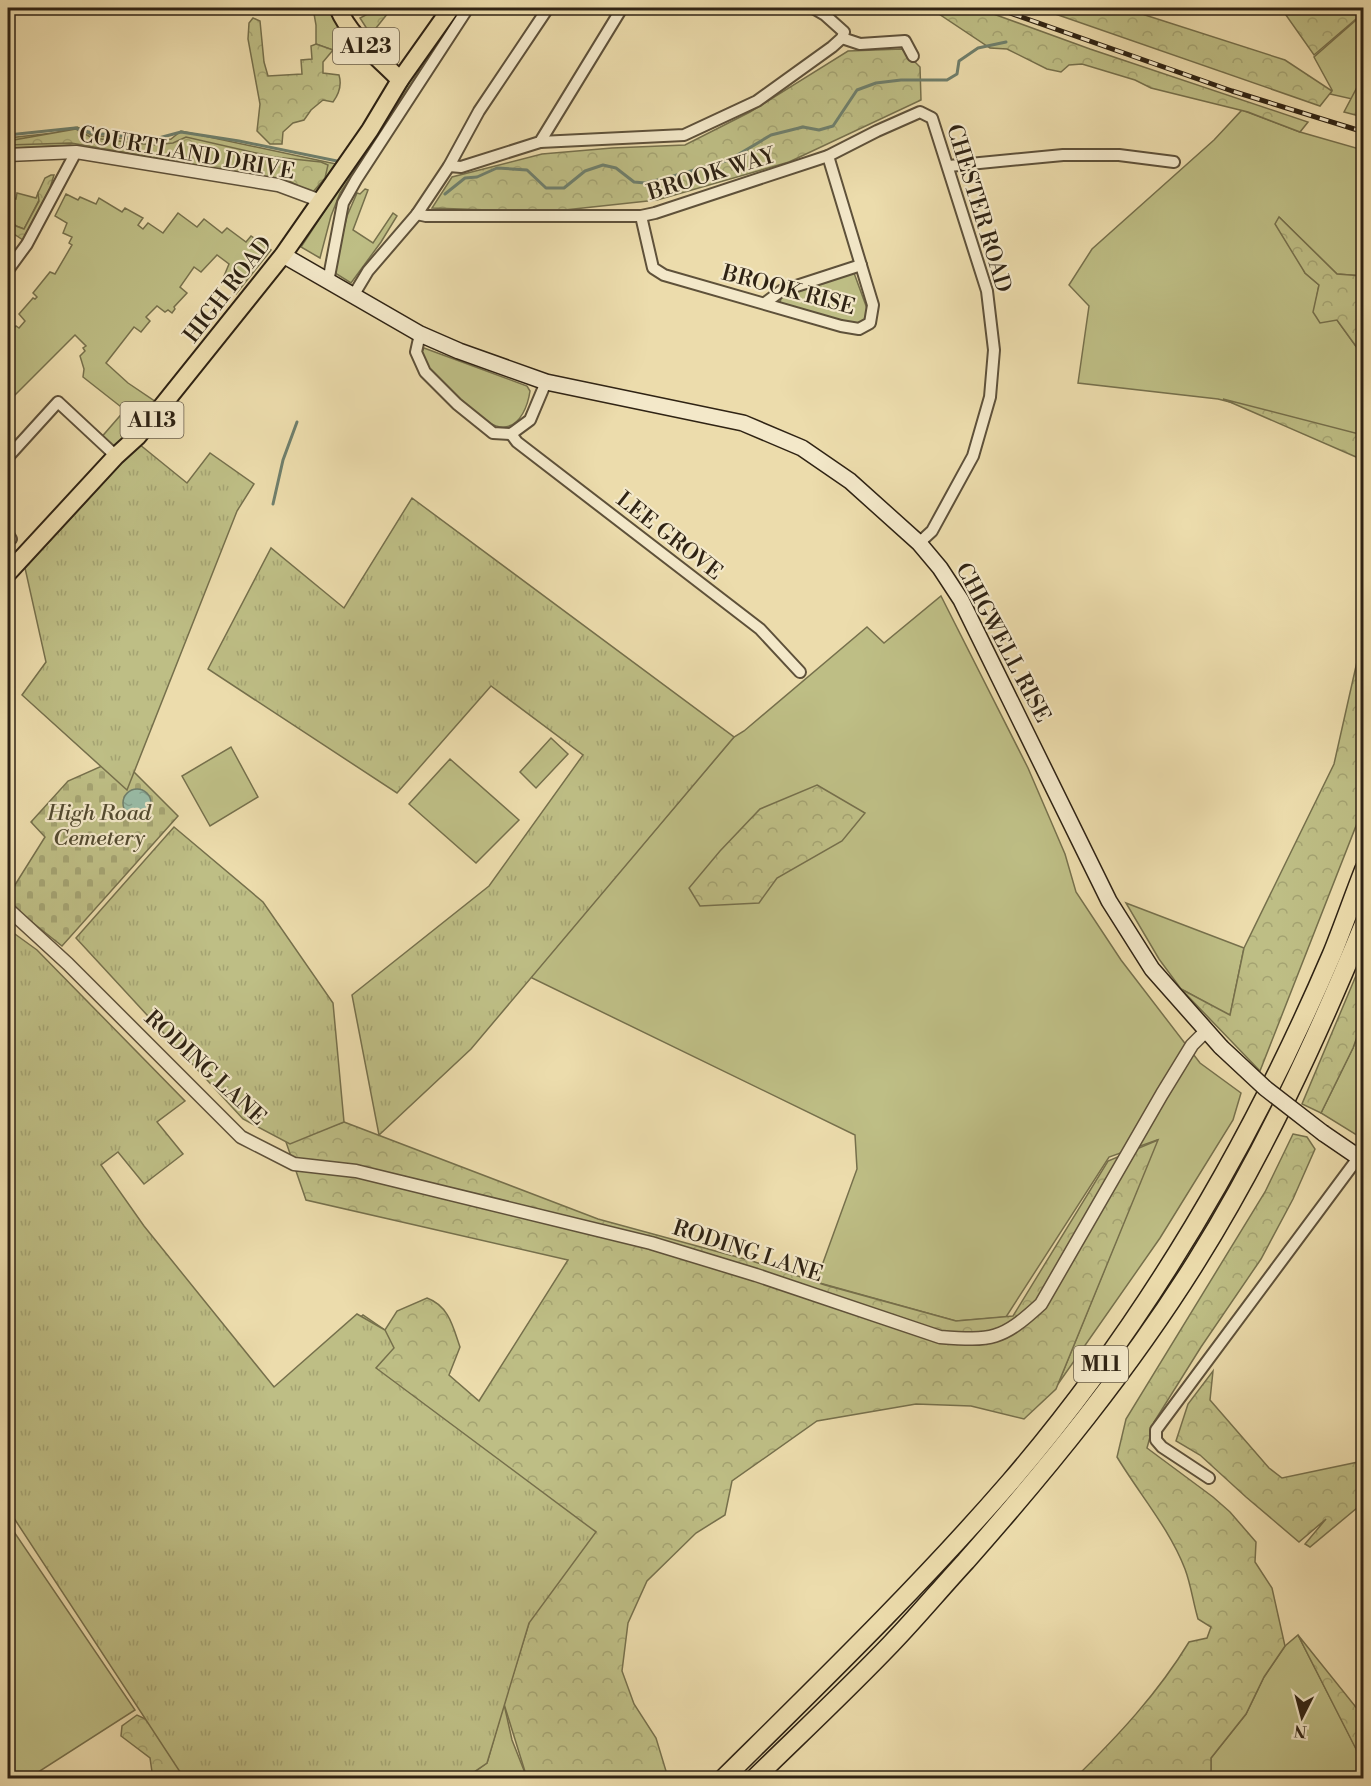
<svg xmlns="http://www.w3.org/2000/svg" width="1371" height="1786" font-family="'Libre Bodoni',serif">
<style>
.grass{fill:#bebe85;stroke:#76704c;stroke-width:1.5}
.forest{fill:url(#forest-crowns);stroke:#76704c;stroke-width:1.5}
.cemetery{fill:url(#cemetery-stones);stroke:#76704c;stroke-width:1.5}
.park{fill:url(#park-tufts);stroke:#76704c;stroke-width:1.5}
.water{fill:url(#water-ripples);stroke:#6f7f6c;stroke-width:1.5}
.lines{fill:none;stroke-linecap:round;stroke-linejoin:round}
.stream{stroke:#6f7f6c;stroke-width:3}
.minor-casing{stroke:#5e513a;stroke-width:14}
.tertiary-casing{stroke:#5e513a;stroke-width:15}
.secondary-casing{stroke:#2f2314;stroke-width:18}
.primary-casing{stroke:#2f2314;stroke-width:20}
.motorway-casing{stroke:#2f2314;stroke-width:21}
.minor{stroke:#f3e8c9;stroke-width:10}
.tertiary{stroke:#f3e8c9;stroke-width:12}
.secondary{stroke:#f3e8c9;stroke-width:15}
.primary{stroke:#ecdcac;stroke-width:16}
.motorway{stroke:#ecdcac;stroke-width:18}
.rail-casing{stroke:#2f2314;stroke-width:5}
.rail{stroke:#f3e8c9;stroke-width:3;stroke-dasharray:9;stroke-linecap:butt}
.secondary-bridge-casing{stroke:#2f2314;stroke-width:18;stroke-linecap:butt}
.secondary-bridge{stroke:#f3e8c9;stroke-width:15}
.labels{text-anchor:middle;stroke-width:4.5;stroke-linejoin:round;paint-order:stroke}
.shield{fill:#f3e8c9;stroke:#6a5e4a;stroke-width:1.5}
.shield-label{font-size:21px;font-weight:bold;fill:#2f2314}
.street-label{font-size:22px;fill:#2f2314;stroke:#f3e8c9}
.park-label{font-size:22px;font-style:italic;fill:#534a30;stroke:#f3e8c9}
</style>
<defs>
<pattern id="forest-crowns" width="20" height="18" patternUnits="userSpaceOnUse" patternTransform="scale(1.5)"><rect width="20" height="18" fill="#bebe85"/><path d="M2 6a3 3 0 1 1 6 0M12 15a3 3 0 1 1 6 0" fill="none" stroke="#a4a372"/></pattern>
<pattern id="cemetery-stones" width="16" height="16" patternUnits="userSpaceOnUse" patternTransform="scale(1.5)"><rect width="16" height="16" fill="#bebe85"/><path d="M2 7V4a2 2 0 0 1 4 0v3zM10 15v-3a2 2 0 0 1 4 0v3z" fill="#a4a372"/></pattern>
<pattern id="park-tufts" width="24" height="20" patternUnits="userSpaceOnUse" patternTransform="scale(1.5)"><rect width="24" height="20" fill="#bebe85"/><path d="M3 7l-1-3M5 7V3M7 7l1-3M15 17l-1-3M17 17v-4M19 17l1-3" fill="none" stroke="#a4a372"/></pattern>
<pattern id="water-ripples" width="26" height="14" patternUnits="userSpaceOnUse" patternTransform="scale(1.5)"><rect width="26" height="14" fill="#99bca7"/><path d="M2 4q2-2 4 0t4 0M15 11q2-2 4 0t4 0" fill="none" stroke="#84a18f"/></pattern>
</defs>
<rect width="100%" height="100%" fill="#ecdcac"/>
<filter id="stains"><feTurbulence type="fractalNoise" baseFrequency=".00333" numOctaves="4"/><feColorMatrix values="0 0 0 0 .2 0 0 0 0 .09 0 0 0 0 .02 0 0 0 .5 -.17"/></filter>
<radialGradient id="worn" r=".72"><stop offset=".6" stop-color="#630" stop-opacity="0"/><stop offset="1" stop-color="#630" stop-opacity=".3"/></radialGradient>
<g class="grass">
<path d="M313,8H332L345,35L333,50L316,44V25Z"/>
<path d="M1363,14V76L1352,99L1330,94L1332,90L1314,57Z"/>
<path d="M417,70H420L340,193L331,216L320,258L301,247Z"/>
<path d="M1242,110L1300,132L1363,150V276L1337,274L1279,217L1305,273L1319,285L1314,312L1337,320L1363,356V436L1218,399L1078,383L1089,306L1069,285L1092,249L1214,140Z"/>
<path d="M77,127L91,135L157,142L171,139L181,131L336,164L314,196L289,182L70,145L8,148V138L54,133Z"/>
<path d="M365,189L368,190L353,230L373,243L393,213L397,216L381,242L351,283L335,273L334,269L347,216L357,193L360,194Z"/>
<path d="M17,193L36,198L38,193L39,200L24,229L16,226L8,217V196L16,199Z"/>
<path d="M66,194L78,200L80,197L96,204L99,198L122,212L125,208L143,218L138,225L143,229L148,223L163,233L178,213L197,227L204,219L222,233L227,228L246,242L251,236L271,250L236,294L227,286L224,276L229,264L217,255L201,272L194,267L180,287L187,293L174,307L175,309L172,313L168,310L165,312L157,306L146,317L150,321L141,332L134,327L106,363L128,383L156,402L114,454L99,440L125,410L83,377L84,369L80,356L85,351L83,348L86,346L75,335L8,402L12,407L9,410L8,408V338L11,335L9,333L16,326L19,328L25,321L19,314L33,298L35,299L37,297L33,293L50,272L55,274L72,245L69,243L72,237L63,233L67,223L55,216Z"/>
<path d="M846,272L854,273L869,314L859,329L779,307L782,294Z"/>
<path d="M424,348L527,386L530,391C528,405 521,425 505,427C488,430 439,386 428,371C425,366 423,359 421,354Z"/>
<path d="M941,596L1028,768L1065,854L1076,892L1121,960L1200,1063L1241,1093L1233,1120L1160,1238L1058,1384L1157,1140L1109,1157L1006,1317L956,1321L816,1282L857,1169L855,1135L530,977L734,737L744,731L867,627L884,643Z"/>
<path d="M551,738L568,754L536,788L520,772Z"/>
<path d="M231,747L258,797L210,826L182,776Z"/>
<path d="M450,759L519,820L476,863L409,804Z"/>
<path d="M1126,903L1244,948L1230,1016L1181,989L1159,959Z"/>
<path d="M1363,1020V1139L1321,1113L1353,1048Z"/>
<path d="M8,1523L135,1710L29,1778H18L8,1765Z"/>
<path d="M1298,1635L1357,1750L1363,1759V1778H1204L1211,1773V1758L1246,1714L1264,1677L1285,1646Z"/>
<path d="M504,1704L512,1740L527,1778H466L487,1763Z"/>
</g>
<g class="forest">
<path d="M379,8H392L372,33L369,32L360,18Z"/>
<path d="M930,8H977L1090,49L1308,122L1300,132L1248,112L1151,88L1135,80L1082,64L1069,65L1061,72L1047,69L1007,49L990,48Z"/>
<path d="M1038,8H1156L1145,15L1285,60L1332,91L1320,106Z"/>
<path d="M1281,8H1363V13L1314,55Z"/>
<path d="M253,18L260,21L264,62L268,76L302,74L301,60L312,59L311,46L316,44L333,50L323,62V73L339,75C342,85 339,94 333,102L323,100L311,110L304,120L293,123L283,132L282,144H270L257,131L260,104L248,39L249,23Z"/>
<path d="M902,49L920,67L921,100L789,162L657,200L546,212L432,208L452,177L542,154L612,148L685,145L750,112L848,51Z"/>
<path d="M1363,76L1364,117H1363L1344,112Z"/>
<path d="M76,129L92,138L153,145L173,143L186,137L274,157L321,162L328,165L325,178L312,193L289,181L194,165L180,160H169L71,143L8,145V141Z"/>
<path d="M51,175H54L50,188L23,240L8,230V217L16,226L24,229L39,201L38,193L45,178Z"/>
<path d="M1279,217L1337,274L1363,276V356L1337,320L1320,323L1313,312L1319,285L1305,273L1275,224Z"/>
<path d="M1223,399L1363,435V460Z"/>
<path d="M1363,635V808L1260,1071L1181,989L1230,1015L1244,948L1334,764Z"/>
<path d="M817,785L865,813L842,841L777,878L759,903L700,906L689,888L720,851L760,809Z"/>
<path d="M1363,959V1020L1353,1048L1321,1113L1302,1104Z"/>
<path d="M344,1122L598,1219L752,1261L825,1285L956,1321L1013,1316L1108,1161L1158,1140L1056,1389L1024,1419L971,1406L916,1404L817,1421L732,1481L725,1515L696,1533L647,1581L628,1623L622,1671L634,1704L656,1738L666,1771L665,1778H527L504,1704L529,1623L376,1368L465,1778H157L152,1772L150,1758L121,1736L122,1726L137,1715L152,1722L8,1285L275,1387L363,1315L385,1330L397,1311L427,1298C449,1306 453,1327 460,1347L449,1375L479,1401L568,1260L306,1200L286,1142Z"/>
<path d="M1293,1134L1307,1137L1315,1149L1293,1199L1261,1259L1201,1347L1154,1422L1147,1448L1213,1497L1230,1512L1256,1542L1255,1562L1272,1588L1285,1646L1264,1677L1246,1714L1211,1758V1773L1204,1778H1075C1118,1736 1158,1693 1189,1642L1207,1638L1211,1627L1198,1619C1193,1602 1191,1585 1185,1569C1169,1528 1140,1495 1117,1457L1126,1419L1265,1192Z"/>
<path d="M1213,1371L1210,1400L1269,1468L1282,1478L1363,1461V1503L1310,1547L1305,1544L1326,1519L1299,1542L1246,1497L1200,1455L1176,1441L1188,1404Z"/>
<path d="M1298,1635L1363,1716V1767L1358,1753Z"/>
</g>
<path class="cemetery" d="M120,758L178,816L62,946L8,903V896L45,837L31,822L68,781Z"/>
<g class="park">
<path d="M139,444L187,483L210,453L254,484L237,511L127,790L22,695L46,662L25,568Z"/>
<path d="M412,498L734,737L471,1049L379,1135L352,995L489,886L583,755L491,686L397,793L208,669L271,548L344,608Z"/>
<path d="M174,827L263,902L333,1003L344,1122L290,1144L243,1119L76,938Z"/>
<path d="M8,929L37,950L185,1101L157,1122L183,1154L144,1184L118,1152L101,1165L144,1226L274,1387L357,1314L385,1330L394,1348L376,1368L596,1532L529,1623L487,1763L465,1778H184L8,1509Z"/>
</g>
<circle class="water" cx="137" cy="803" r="14"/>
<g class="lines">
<g class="stream">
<path d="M8,135L75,128L92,133L155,139L181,132L239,141L337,161"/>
<path d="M445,194L465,178L477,177L497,168L527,170L546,188H564L585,171L603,165L616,168L634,182L645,183L670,177L729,160L771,135L803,127L819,130L833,126L857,90L876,83L901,80H947L957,74L959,61L978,48L1006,42"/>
<path d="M273,504L283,460L297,422"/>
</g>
<g class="minor-casing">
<g id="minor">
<path d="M842,38L860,44L905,41L913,56"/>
<path d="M540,142L684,135L757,101L832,47L842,38L844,32L825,15L813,8"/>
<path d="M449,166L461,167L540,142L622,8"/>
<path d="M949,166L1063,155H1119L1174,162"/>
<path d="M417,214L426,216H641L655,213L828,156L877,131L920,112L932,118L987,291L994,350L990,397L973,456L932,531L919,543"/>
<path d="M641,216L653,268L664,275L841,326L859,329L870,323L873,305L828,156"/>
<path d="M8,270L27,244L76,152"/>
<path d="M328,282L343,203L356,180L468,8"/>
<path d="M353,296L368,271L417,214L449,166L479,111L548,8"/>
<path d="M765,303L781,291L861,265"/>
<path d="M420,334L416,352L425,372L457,404L493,433L511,434L530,420L546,382"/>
<path d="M511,434L517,442L760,629L800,672"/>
<path d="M8,457L58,402L116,456"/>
<path d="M8,534L11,539"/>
<path d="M1209,1478L1162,1447L1156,1440V1430L1358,1158"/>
</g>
</g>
<g class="tertiary-casing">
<g id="tertiary">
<path d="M8,155L76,152L278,185L321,201"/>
<path d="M8,909L68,964L241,1137L294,1164L356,1171L651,1243L756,1275L940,1337C992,1341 1002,1340 1041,1304L1162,1094L1192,1045L1206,1031"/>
</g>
</g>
<g class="secondary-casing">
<g id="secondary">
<path d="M283,255L420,334L459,351L546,382L743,423L802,448L850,481L919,543L940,568L961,600L1109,901L1152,969L1221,1047"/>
<path d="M1323,1133L1364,1161"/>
</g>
</g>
<g class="primary-casing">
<g id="primary">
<path d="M338,8C350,37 378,57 400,80"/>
<path d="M8,573L116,456L138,436L283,255L370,130L400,80L451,8"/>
</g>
</g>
<g class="motorway-casing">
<g id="motorway">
<path d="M724,1778C821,1682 920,1586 1010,1482C1144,1326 1251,1143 1332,954C1343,927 1353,898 1364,870"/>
<path d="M755,1778C800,1734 847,1690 891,1644C917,1617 941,1588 966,1561C1049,1467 1129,1369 1196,1262C1263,1155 1316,1040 1364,924"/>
</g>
</g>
<use href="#minor" class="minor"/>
<use href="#tertiary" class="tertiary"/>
<use href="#secondary" class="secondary"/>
<use href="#primary" class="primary"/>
<use href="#motorway" class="motorway"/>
<g class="rail-casing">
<path id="rail" d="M996,8L1232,91L1364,132"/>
</g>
<use href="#rail" class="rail"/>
<g class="secondary-bridge-casing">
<path id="secondary-bridge" d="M1221,1047L1265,1088L1323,1133"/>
</g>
<use href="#secondary-bridge" class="secondary-bridge"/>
</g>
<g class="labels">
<g class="shield">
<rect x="333" y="28" width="66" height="36" rx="4.5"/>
<rect x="120.5" y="402" width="63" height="36" rx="4.5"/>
<rect x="1074" y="1346" width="54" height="36" rx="4.5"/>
</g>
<g class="shield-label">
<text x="366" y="53">A123</text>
<text x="152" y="427">A113</text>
<text x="1101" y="1371">M11</text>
</g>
<g class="street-label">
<text transform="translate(187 152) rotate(10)" y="8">COURTLAND DRIVE</text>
<text transform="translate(711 173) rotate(-17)" y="8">BROOK WAY</text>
<text transform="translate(980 208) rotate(73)" y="8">CHESTER ROAD</text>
<text transform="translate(227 289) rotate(-52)" y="8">HIGH ROAD</text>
<text transform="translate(789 289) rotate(15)" y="8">BROOK RISE</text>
<text transform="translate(670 535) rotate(38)" y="8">LEE GROVE</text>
<text transform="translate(1004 642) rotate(62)" y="8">CHIGWELL RISE</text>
<text transform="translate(206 1067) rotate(43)" y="8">RODING LANE</text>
<text transform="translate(748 1250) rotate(18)" y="8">RODING LANE</text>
</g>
<g class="park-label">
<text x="99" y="820">High Road<tspan x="99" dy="25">Cemetery</tspan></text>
</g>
</g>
<rect width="1371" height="1786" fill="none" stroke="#ecdcac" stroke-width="30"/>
<rect x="9" y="9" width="1353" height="1768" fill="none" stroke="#2f2314" stroke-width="3"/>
<rect x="15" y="15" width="1341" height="1756" fill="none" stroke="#2f2314" stroke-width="1.5"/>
<g transform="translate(1302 1717) rotate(186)" stroke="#f3e8c9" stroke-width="4.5" paint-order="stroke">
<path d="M0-4.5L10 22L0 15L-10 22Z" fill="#2f2314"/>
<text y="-9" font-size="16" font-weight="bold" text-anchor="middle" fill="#2f2314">N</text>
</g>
<rect width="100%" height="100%" filter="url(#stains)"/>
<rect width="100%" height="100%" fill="url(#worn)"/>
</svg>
